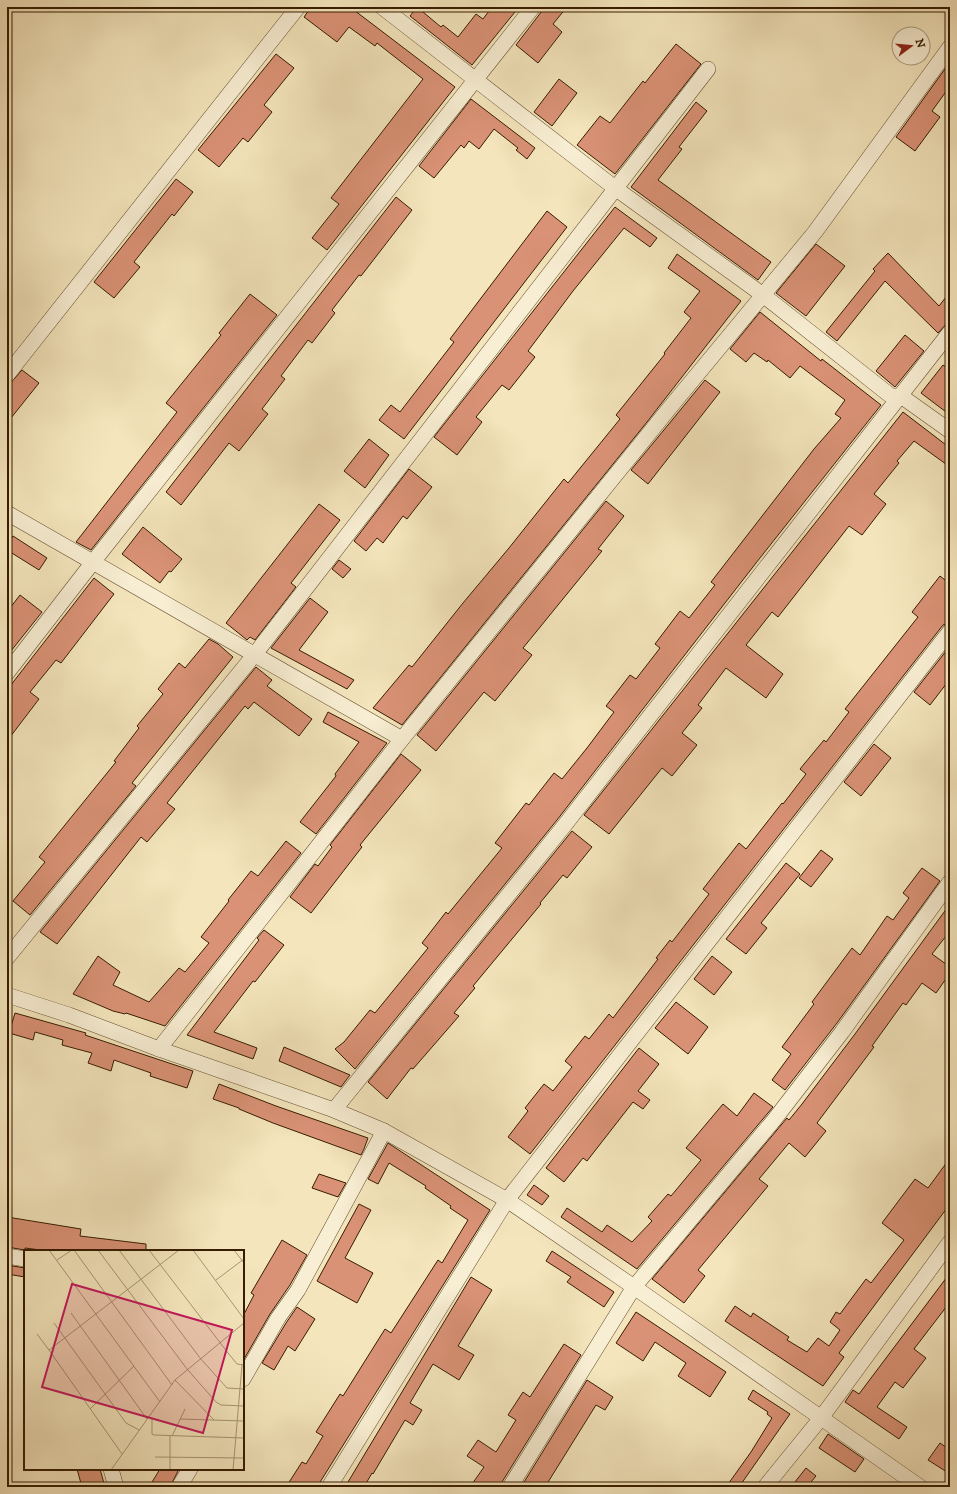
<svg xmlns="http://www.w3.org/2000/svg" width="957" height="1494" font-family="'IM FELL DW Pica',serif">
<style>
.building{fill:#da9276;stroke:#361c00}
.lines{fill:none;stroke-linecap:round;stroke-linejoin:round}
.minor-casing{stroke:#664e2f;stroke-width:16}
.minor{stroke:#f8eed3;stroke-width:15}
.inset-road{fill:none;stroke:#a89571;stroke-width:1}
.view{fill:#c2185b;fill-opacity:0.15;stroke:#c2185b;stroke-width:2}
.inset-edge{fill:none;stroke:#361c00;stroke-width:2}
</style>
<rect width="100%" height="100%" fill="#f4e5bc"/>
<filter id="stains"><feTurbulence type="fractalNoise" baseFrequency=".005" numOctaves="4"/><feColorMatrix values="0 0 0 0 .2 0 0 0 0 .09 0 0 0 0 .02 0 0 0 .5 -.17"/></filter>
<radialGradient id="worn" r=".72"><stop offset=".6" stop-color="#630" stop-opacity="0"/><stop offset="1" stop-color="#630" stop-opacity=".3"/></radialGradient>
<g class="building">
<path d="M311,7H350L455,87L327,250L312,238L339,204L331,198L423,79L377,43L375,46L349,27L337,42L304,17Z"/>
<path d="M417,7L441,27L443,25L458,37L476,14L483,19L492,7H519L472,65L410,16Z"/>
<path d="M545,7H567L553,24L562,32L538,63L516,45Z"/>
<path d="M676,44L701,64L615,174L577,145L600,116L610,123L643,81L645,83Z"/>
<path d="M276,54L294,68L264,105L272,112L248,142L243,138L219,167L198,150Z"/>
<path d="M950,62V86L932,111L940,117L915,151L896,137Z"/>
<path d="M559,79L577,93L552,126L534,112Z"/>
<path d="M471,99L535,148L527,159L516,150L518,148L494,129L479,149L469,141L464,148L461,145L434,178L419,166Z"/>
<path d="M696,102L707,111L679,147L682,149L658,180L771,262L758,280L631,187Z"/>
<path d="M176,179L193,192L174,216L172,214L134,262L140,267L114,298L94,282Z"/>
<path d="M396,197L412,210L361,276L359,275L332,310L335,313L312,343L308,340L281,376L285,379L262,409L268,414L239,451L229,443L181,505L166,492Z"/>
<path d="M615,207L657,238L650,247L624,228L573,291L528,351L535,357L509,390L502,385L476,417L482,422L457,455L434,437Z"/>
<path d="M547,211L567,227L404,439L379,420L391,405L400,412L454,342L450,339Z"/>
<path d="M816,244L845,266L806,316L776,293Z"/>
<path d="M888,253L939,306L950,292V320L938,333L885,281L837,341L826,332L875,271L873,269Z"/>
<path d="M677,254L741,301L647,422L402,725L373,708L409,665L412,667L463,603L509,548L564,479L568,483L620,419L616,415L665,354L664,353L691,318L684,312L700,291L668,268Z"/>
<path d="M250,294L277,315L91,550L76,542L177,412L166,403L221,335L219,333Z"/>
<path d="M760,312L821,361L822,359L881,405L756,563L557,820L355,1069L335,1049L344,1042L370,1010L375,1013L428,948L422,943L446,912L448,914L502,848L495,843L526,803L529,805L554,773L562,779L587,748L614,712L606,706L630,675L636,679L660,648L655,644L680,611L689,618L715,585L711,582L814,449L841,418L835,414L845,400L800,366L790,378L768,360L767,362L754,353L746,362L730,349Z"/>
<path d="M905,335L924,351L895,387L876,371Z"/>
<path d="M943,365L950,370V415L921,393Z"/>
<path d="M22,370L39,383L7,423V387Z"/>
<path d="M705,380L720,392L648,484L631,470Z"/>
<path d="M903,412L950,448V467L914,441L897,461L899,463L874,494L886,504L862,535L849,526L778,617L772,612L746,645L783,674L766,698L726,668L698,705L702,708L682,733L697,745L672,776L662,768L609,834L584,815Z"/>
<path d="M369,439L389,455L365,488L344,471Z"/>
<path d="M409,469L432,487L407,519L403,516L383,543L377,538L366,551L354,541Z"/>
<path d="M606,501L624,516L598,549L602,551L523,648L532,655L495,701L484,692L436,751L417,735Z"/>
<path d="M319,504L340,520L291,583L296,587L255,640L250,637L247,640L226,623Z"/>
<path d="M143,527L182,559L171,572L169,571L160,583L122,554Z"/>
<path d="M13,536L47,558L39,570L7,550V546Z"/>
<path d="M339,560L351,569L343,578L332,569Z"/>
<path d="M940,576L950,584V622L943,625L530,1154L508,1137L528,1111L525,1108L544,1084L553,1091L572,1067L565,1061L585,1036L589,1039L609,1014L613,1018L658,959L656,958L670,940L672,942L709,894L703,889L739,843L746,849L782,803L783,804L806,774L800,769L824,740L826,742L849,712L845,709L918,617L912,612Z"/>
<path d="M94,578L114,594L61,663L56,660L30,692L39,699L7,741V690Z"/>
<path d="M20,595L42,612L7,656V612Z"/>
<path d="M310,598L328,612L299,650L354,680L347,689L271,648Z"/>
<path d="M209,639L218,644L233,657L132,783L136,786L30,915L13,901L45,862L39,857L116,762L114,761L139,728L137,726L163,694L158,689L179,663L185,668Z"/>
<path d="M950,646V679L930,705L914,692Z"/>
<path d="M256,667L272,680L267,686L312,719L299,736L254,702L248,709L245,706L167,803L175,809L147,842L141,837L57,944L40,932Z"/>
<path d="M328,712L387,743L316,834L300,822L336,776L335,774L359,742L323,722Z"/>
<path d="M874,744L891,758L861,796L844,782Z"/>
<path d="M401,754L421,770L360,845L362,847L311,913L290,897L315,864L318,866L332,847L330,845Z"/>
<path d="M572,831L592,847L567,878L563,875L540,903L541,904L473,986L475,988L454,1013L459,1016L413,1069L411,1068L387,1099L368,1082Z"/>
<path d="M286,841L301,853L165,1026L126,1013L125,1014L113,1011L73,994L98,956L120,972L113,985L149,1002L179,968L185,972L209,943L201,937L229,901L228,900L251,871L258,876Z"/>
<path d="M821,850L833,859L811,887L799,878Z"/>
<path d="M786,863L800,874L761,923L767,928L746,954L726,939Z"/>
<path d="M922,868L940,881L837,1023L785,1090L772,1080L791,1054L782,1047L814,1004L812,1002L852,948L860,955L887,916L893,920L909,898L903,893Z"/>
<path d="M950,904V931L932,954L950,967V973L936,993L922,983L906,1005L903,1003L872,1046L874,1047L817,1123L826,1131L805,1157L789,1143L759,1179L768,1186L698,1270L705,1276L684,1303L652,1279L787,1118L789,1120L802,1104L855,1034Z"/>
<path d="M264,930L284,945L255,982L253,981L214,1032L257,1048L253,1059L187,1035L259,940L257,938Z"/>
<path d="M712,956L732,972L714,995L694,979Z"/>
<path d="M676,1002L708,1027L688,1054L655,1028Z"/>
<path d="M15,1013L86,1033L85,1035L193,1071L187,1088L150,1076L151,1073L114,1060L111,1071L88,1063L92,1053L62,1045L63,1040L35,1032L33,1040L9,1033Z"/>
<path d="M284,1047L350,1075L341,1087L279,1061Z"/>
<path d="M639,1048L659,1064L638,1091L650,1100L643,1109L633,1102L587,1161L583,1158L564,1182L546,1168Z"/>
<path d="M219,1084L276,1106L368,1138L364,1149L361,1155L273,1123L239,1109V1108L213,1099Z"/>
<path d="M754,1093L773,1107L637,1269L561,1217L567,1208L602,1232L607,1225L632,1242L652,1221L648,1217L668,1194L671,1196L701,1160L686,1148L723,1104L737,1116Z"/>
<path d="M388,1143L490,1210L317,1487H286L302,1462L306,1464L323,1436L316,1432L340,1394L343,1396L385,1329L391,1333L438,1260L442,1263L468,1220L450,1208L451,1206L425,1188L426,1186L389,1163L378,1184L368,1179Z"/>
<path d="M950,1158V1204L839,1353L844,1357L823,1386L725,1321L735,1306L751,1317L753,1313L789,1337L787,1340L807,1352L818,1338L829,1346L840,1330L830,1322L836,1312L840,1314L866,1279L871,1283L904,1240L882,1223L915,1179L928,1188Z"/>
<path d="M319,1174L346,1183L338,1197L312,1188Z"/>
<path d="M534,1185L549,1196L542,1205L527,1195Z"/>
<path d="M359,1204L371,1210L345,1258L373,1273L357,1303L317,1281Z"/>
<path d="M7,1217L81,1229L80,1236L146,1244V1251H48L25,1248V1250L7,1247Z"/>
<path d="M282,1240L307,1255L290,1285L270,1314L243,1361V1316L254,1295L251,1293Z"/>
<path d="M552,1251L614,1292L604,1307L567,1282L571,1277L546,1261Z"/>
<path d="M7,1265L25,1268V1277L7,1274Z"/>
<path d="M950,1273V1302L914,1349L926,1358L903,1388L895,1382L877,1407L907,1427L899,1439L845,1402L853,1390L859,1394Z"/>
<path d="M471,1277L492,1290L458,1346L474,1355L459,1380L433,1364L410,1403L422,1410L413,1425L405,1420L373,1474L372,1473L364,1487H345Z"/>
<path d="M297,1307L315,1319L295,1351L288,1346L274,1370L262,1363L286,1323Z"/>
<path d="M636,1312L726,1372L710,1397L678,1376L686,1363L655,1342L643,1361L616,1343Z"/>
<path d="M564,1344L581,1355L502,1482L501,1487H470L484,1467L467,1456L478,1440L496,1452L516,1420L508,1415L523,1392L530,1397Z"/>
<path d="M587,1380L613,1397L605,1410L596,1405L545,1487H521Z"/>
<path d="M753,1390L790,1414L739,1487H726L751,1452L772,1418L767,1414L768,1412L748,1399Z"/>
<path d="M828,1434L864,1459L855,1472L819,1448Z"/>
<path d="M940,1443L950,1450V1474L928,1460Z"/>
<path d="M806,1468L816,1476L807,1487H791Z"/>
<path d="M77,1469H100L105,1487H82Z"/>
<path d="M160,1469H179L170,1487H149Z"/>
</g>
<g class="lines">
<g class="minor-casing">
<g id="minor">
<path d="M382,7L615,188L763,295L891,396H901L950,431"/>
<path d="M7,375L298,7"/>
<path d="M7,513L402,739"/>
<path d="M7,673L93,562L533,7"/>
<path d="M7,958L255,654L708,69"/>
<path d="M7,995L69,1015L159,1049L334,1110L384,1131L507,1200L634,1287L920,1487"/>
<path d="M159,1049L402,739L672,405L815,232L950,47"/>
<path d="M334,1110L564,826L950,332"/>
<path d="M7,1256L25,1259"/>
<path d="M243,1379L278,1318L298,1290L384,1131"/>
<path d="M111,1469L116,1487"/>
<path d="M179,1487L190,1469"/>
<path d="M329,1487L507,1200L950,631"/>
<path d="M510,1487L634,1287L774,1120L842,1032L950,882"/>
<path d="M765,1487L821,1418L950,1242"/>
</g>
</g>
<use href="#minor" class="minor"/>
</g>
<g transform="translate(24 1250)">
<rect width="220" height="220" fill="#f4e5bc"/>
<path class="inset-road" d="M25,0L136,152M50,0L148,135M74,0L163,119L192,152L197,155L220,156M95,0L176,108L203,138L220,139M125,0L204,103L213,114L220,115M169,0L220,69M210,0L220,13M33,10L48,0M192,30L220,9M47,63L123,169M30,73L102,173L115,180M13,84L25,100L155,0M25,100L98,204M151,130L190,170M66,159L110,116M125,167L128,169V184L130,185L220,188M156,169L220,171M148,186L161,159M131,207L220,208M87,220L151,130L220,73M146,220V186M209,220L218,115"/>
<path class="view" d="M48,34L208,80L179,183L18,137Z"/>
<rect width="220" height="220" class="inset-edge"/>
</g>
<rect width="957" height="1494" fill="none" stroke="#f4e5bc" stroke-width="24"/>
<rect x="8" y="8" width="941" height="1478" fill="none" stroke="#361c00" stroke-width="2"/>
<rect x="12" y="12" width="933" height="1470" fill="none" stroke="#361c00"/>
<g transform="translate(911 46) rotate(74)"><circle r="19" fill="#f8eed3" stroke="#aa9a7f"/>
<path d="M0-3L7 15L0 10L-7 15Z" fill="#8f2418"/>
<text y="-6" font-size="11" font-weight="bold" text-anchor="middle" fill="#361c00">N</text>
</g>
<rect width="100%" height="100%" filter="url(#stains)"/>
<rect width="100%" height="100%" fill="url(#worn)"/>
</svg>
